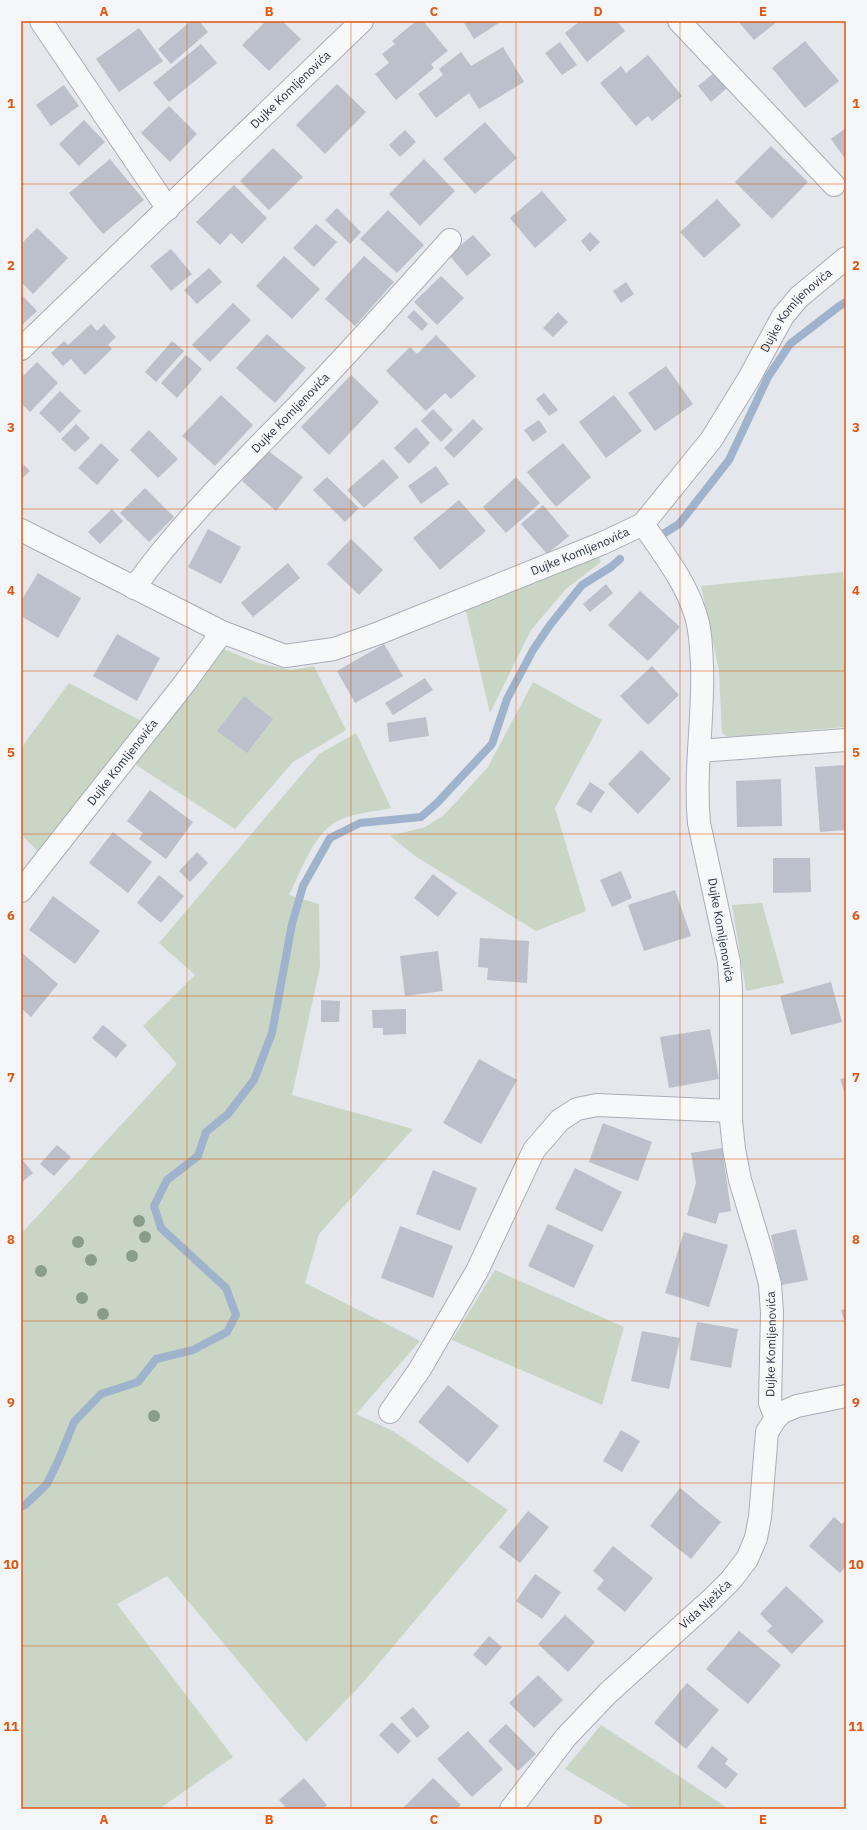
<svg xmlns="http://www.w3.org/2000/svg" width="867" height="1830" font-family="'IBM Plex Sans',sans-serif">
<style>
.green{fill:#c9d6c5}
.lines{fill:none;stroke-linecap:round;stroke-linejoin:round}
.stream{stroke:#9fb4cc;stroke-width:8}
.building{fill:#bbc0ca}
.minor-casing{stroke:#a9aeb7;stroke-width:24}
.minor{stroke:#f7f8fa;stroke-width:22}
.tree{fill:#899d89}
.grid{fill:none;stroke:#df570f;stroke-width:1;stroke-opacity:0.55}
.labels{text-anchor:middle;stroke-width:4;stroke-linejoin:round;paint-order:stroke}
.street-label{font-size:12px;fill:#2b3445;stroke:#f4f6f9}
.neatline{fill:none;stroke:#df570f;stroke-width:1.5}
.grid-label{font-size:13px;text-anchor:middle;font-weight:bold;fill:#df570f}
</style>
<rect width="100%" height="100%" fill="#e4e7ec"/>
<g class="green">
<path d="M598,556L601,562L566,589L531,630L490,713L464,603Z"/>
<path d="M843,572L846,602V727L728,737L722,733L719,671L701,586Z"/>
<path d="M221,648L258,663L291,670L314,666L346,730L293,762L235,829L133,763Z"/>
<path d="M533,682L602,720L555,808L586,911L536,931L415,856L390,836L425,827L444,815L488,767Z"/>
<path d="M69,683L147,724L42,856L21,834V748Z"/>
<path d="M356,733L391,808C373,812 350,813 334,823C312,837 301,872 289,895L319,904L320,967L292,1095L413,1129L319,1234L305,1283L420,1341L356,1414L393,1431L508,1510L359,1687L306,1742L167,1576L117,1604L233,1757L159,1809H21V1234L177,1064L143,1026L195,975L159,943L319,754Z"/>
<path d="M762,903L784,983L746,991L732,905Z"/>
<path d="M495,1270L624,1327L602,1405L452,1340Z"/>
<path d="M601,1725L729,1809H633L565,1769Z"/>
</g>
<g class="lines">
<g class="stream">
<path d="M663,534L679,524L729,460L768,377L790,344L838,307L846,302"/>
<path d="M21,1507L25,1505L47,1484L59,1459L74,1422L101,1394L138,1382L156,1359L193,1350L227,1332L236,1315L226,1288L161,1228L154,1206L167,1180L198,1156L206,1132L228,1114L254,1080L272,1033L292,924L303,886L330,838L360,823L421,817L437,803L492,744L507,699L533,650L550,625L582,585L611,567L620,559"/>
</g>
</g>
<g class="building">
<path d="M191,21H199L208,32L171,64L158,49Z"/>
<path d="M266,21H282L301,39L269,71L242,45Z"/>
<path d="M416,21H423L448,51L431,64L434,68L396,100L375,74L389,63L382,54L395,44L392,41Z"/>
<path d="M463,21H502L474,39Z"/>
<path d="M580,21H617L625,31L587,62L565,33Z"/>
<path d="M738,21H778L754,40Z"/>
<path d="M139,28L163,61L119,92L96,59Z"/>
<path d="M805,41L839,81L805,108L772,68Z"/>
<path d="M560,42L577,65L562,75L545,53Z"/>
<path d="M201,44L217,63L169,102L153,83Z"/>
<path d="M503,47L524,82L479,109L469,93L436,118L418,94L443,75L439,69L461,52L471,66Z"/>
<path d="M648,55L682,96L652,121L648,116L636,126L600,83L621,66L626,73Z"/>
<path d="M715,72L727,88L711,102L698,86Z"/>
<path d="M337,84L366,112L325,154L296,125Z"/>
<path d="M64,85L79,106L51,126L36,105Z"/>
<path d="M169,106L197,134L170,162L141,133Z"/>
<path d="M84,120L105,142L79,166L59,144Z"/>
<path d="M485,122L517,158L475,194L443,159Z"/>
<path d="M846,128V160L831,139Z"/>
<path d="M405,130L416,142L400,157L389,145Z"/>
<path d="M771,146L808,182L772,219L735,182Z"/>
<path d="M273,148L303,177L269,210L240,181Z"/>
<path d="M110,159L144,200L103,234L69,193Z"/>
<path d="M424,159L455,191L420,226L389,194Z"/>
<path d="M234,185L267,218L242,244L231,233L220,245L196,222Z"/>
<path d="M542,191L567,220L535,248L510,218Z"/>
<path d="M717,199L741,225L704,258L680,232Z"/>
<path d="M337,208L361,232L350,244L325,220Z"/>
<path d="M388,210L424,245L397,273L360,239Z"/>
<path d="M316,224L337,242L314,267L293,248Z"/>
<path d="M37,228L68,258L33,294L21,282V244Z"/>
<path d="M590,232L600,242L590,252L581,241Z"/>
<path d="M473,235L491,255L467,276L449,255Z"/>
<path d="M171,249L192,274L171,291L150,266Z"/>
<path d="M284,256L320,289L292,319L256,286Z"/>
<path d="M364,256L394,282L355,326L325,299Z"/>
<path d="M209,268L222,282L197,304L184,290Z"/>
<path d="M441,276L464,298L437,325L414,302Z"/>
<path d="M626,282L634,294L621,303L613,291Z"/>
<path d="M21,294L37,311L21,326Z"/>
<path d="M233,303L251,320L210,362L192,345Z"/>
<path d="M414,310L428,324L422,331L407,317Z"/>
<path d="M558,312L568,322L553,337L543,328Z"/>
<path d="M91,324L97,331L104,324L116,337L108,345L112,349L85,375L71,359L63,366L51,353L64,341L68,345Z"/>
<path d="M267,334L306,368L275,403L236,368Z"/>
<path d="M436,335L476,376L451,399L445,393L426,411L386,371L410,347L417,354Z"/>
<path d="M172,341L184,351L156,382L145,372Z"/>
<path d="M186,355L202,369L177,398L161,383Z"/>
<path d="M37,362L58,383L30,412L21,403V378Z"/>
<path d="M666,366L693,404L655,431L628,393Z"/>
<path d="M351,375L379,402L329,455L301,427Z"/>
<path d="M60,391L81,411L60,433L39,413Z"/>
<path d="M544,393L558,410L549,416L536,399Z"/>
<path d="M221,395L253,425L215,466L182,436Z"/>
<path d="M614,395L642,431L606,458L579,422Z"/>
<path d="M433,409L453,430L441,442L421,421Z"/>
<path d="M473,419L483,429L454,458L444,448Z"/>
<path d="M539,420L547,432L533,442L524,430Z"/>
<path d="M76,424L90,438L75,452L61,439Z"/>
<path d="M416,427L430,443L409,464L394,448Z"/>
<path d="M149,430L178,459L158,478L130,450Z"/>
<path d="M101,443L119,460L97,485L78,468Z"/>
<path d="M563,443L591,477L556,507L527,472Z"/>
<path d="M267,450L303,477L276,511L242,481Z"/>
<path d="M383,459L399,477L364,508L347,490Z"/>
<path d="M21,462L30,471L21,479Z"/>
<path d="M436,466L449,484L421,504L408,486Z"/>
<path d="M327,477L359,508L345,522L313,490Z"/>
<path d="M516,477L540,503L506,533L483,507Z"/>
<path d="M145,488L174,517L149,542L120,513Z"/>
<path d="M459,500L486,531L440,570L413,538Z"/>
<path d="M543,505L569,536L547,554L521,524Z"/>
<path d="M112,509L123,521L100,544L88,532Z"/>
<path d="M208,529L241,547L221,584L188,567Z"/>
<path d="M351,539L383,570L359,595L327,564Z"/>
<path d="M288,563L300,578L253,617L241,603Z"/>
<path d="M38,573L81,598L58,638L21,616V601Z"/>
<path d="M606,584L613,593L590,612L583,604Z"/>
<path d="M640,591L680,627L648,661L608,625Z"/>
<path d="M117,634L160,658L137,701L93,676Z"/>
<path d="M384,644L403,676L355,703L337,671Z"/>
<path d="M652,666L679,695L648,725L620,696Z"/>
<path d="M425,678L433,690L393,715L385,703Z"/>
<path d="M244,696L273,719L247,753L217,731Z"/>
<path d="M426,717L429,736L389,742L387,723Z"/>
<path d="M641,750L671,779L638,814L608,784Z"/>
<path d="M846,765V830L820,832L815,767Z"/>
<path d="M781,779L782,826L737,827L736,781Z"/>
<path d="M590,782L605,792L591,813L576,804Z"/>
<path d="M150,790L193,822L166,859L139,839L143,833L127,821Z"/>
<path d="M113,832L152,862L128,893L89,863Z"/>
<path d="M197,852L208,863L190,882L179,871Z"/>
<path d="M773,858H810L811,892L773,893Z"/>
<path d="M621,871L632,898L612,907L600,880Z"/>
<path d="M433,874L457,893L438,917L414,898Z"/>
<path d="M159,875L184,896L161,923L137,903Z"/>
<path d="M675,890L691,936L644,951L628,905Z"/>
<path d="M53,896L100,931L75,964L29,930Z"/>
<path d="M480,938L529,941L527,983L487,980L488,968L478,967Z"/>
<path d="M438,951L443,991L405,996L400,956Z"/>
<path d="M21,952L58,984L31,1017L21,1008Z"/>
<path d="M831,982L842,1022L791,1035L780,996Z"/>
<path d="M321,1000L340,1001L339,1022H321Z"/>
<path d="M406,1009V1034L383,1035V1028H373L372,1010Z"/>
<path d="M103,1025L127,1045L116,1058L92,1038Z"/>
<path d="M710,1029L719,1079L669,1088L660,1037Z"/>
<path d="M479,1059L517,1080L481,1144L443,1123Z"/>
<path d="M846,1078V1097L840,1079Z"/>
<path d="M603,1123L652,1142L638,1181L589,1162Z"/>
<path d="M57,1145L71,1157L54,1176L40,1164Z"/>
<path d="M722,1148L731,1211L719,1213L716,1224L687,1215L696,1183L691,1153Z"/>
<path d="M21,1158L33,1173L21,1183Z"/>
<path d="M575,1168L622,1192L602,1232L555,1209Z"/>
<path d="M433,1170L477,1188L460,1231L416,1214Z"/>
<path d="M548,1224L594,1245L574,1288L528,1266Z"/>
<path d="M400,1226L453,1246L433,1298L381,1278Z"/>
<path d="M796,1229L808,1280L782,1285L771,1235Z"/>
<path d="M684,1232L728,1245L709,1307L665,1293Z"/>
<path d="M846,1309V1326L841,1310Z"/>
<path d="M697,1322L738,1329L731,1368L690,1360Z"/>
<path d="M642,1331L680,1338L669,1389L631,1381Z"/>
<path d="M448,1385L499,1426L468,1463L418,1422Z"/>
<path d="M621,1430L640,1441L622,1472L603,1461Z"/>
<path d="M680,1488L721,1522L691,1559L650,1526Z"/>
<path d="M528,1511L549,1527L520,1563L499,1547Z"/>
<path d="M834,1517L842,1524L846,1519V1566L840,1573L809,1546Z"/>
<path d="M613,1546L653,1578L625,1612L597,1589L604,1580L593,1571Z"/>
<path d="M535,1574L561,1592L542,1619L516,1601Z"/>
<path d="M786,1586L824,1621L792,1654L767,1631L772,1626L760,1614Z"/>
<path d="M565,1615L595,1642L568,1672L538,1644Z"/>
<path d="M739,1631L781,1665L748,1704L706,1669Z"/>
<path d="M489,1636L502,1647L486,1666L473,1655Z"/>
<path d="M538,1675L563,1700L534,1728L509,1703Z"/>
<path d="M687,1683L719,1710L686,1749L654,1723Z"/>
<path d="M413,1707L430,1727L417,1738L400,1718Z"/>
<path d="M392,1722L411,1741L398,1754L379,1735Z"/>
<path d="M506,1724L536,1754L518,1771L488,1741Z"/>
<path d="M468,1731L503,1769L472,1797L437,1759Z"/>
<path d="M712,1746L728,1759L725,1764L738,1774L726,1789L697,1767Z"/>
<path d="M304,1778L327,1805L323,1809H287L279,1800Z"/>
<path d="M433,1778L461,1805L457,1809H402Z"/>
</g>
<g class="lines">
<g class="minor-casing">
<g id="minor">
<path d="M41,21L168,209"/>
<path d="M679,21L834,185"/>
<path id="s1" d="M21,349L362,21"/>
<path id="s2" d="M21,530L222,632L285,656L334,649L379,633L603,543L643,524"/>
<path id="s3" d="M134,588C186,515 251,455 313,390C360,341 405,290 450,240"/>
<path d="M699,751L846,740"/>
<path id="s4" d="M21,891L184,684L222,632"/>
<path d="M390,1412L420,1369L477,1271L534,1150L560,1120L577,1109L597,1105L731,1111"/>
<path id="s5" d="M776,1418L770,1403L772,1313L770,1284L762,1253L740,1180L734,1149L731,1120V989L729,962L699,823C694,770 704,718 702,665C701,648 701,630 695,613C685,581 662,552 643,524L711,440L748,380L783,316L799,297L846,258"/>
<path id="s6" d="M511,1809L566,1737L608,1693L713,1598L731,1580L747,1559L756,1538L760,1517L767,1432L776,1418L783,1412L797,1406L846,1396"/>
</g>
</g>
<use href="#minor" class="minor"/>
</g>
<g class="tree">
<circle cx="139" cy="1221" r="6"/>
<circle cx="145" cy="1237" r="6"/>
<circle cx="78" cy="1242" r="6"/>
<circle cx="132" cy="1256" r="6"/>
<circle cx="91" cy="1260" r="6"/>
<circle cx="41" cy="1271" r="6"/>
<circle cx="82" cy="1298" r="6"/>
<circle cx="103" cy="1314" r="6"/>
<circle cx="154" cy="1416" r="6"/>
</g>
<path class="grid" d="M187,21V1809M351,21V1809M516,21V1809M680,21V1809M21,184H846M21,347H846M21,509H846M21,671H846M21,834H846M21,996H846M21,1159H846M21,1321H846M21,1483H846M21,1646H846"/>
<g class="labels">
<g class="street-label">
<text dy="4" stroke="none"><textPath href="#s1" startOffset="374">Dujke Komljenovića</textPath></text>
<text dy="4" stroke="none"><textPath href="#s5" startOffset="1183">Dujke Komljenovića</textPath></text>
<text dy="4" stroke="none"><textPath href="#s3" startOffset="235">Dujke Komljenovića</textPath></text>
<text dy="4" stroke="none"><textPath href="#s2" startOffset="607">Dujke Komljenovića</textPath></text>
<text dy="4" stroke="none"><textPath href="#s4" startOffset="164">Dujke Komljenovića</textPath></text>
<text transform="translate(721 930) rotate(80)" y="4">Dujke Komljenovića</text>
<text dy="4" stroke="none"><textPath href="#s5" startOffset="75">Dujke Komljenovića</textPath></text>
<text dy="4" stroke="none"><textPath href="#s6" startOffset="283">Vida Nježića</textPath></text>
</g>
</g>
<rect width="867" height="1830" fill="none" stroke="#f4f6f9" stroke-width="44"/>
<rect x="22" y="22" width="823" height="1786" class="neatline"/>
<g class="grid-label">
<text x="104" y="16">A</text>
<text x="269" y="16">B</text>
<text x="434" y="16">C</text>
<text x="598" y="16">D</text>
<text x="763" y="16">E</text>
<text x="11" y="108">1</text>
<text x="856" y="108">1</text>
<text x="11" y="270">2</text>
<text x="856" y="270">2</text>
<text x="11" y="432">3</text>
<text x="856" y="432">3</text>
<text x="11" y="595">4</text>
<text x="856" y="595">4</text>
<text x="11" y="757">5</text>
<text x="856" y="757">5</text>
<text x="11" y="920">6</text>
<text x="856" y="920">6</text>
<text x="11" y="1082">7</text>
<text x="856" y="1082">7</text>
<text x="11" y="1244">8</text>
<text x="856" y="1244">8</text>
<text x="11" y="1407">9</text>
<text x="856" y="1407">9</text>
<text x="11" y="1569">10</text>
<text x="856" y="1569">10</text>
<text x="11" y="1731">11</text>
<text x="856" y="1731">11</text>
<text x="104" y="1824">A</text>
<text x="269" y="1824">B</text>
<text x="434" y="1824">C</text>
<text x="598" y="1824">D</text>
<text x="763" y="1824">E</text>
</g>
</svg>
